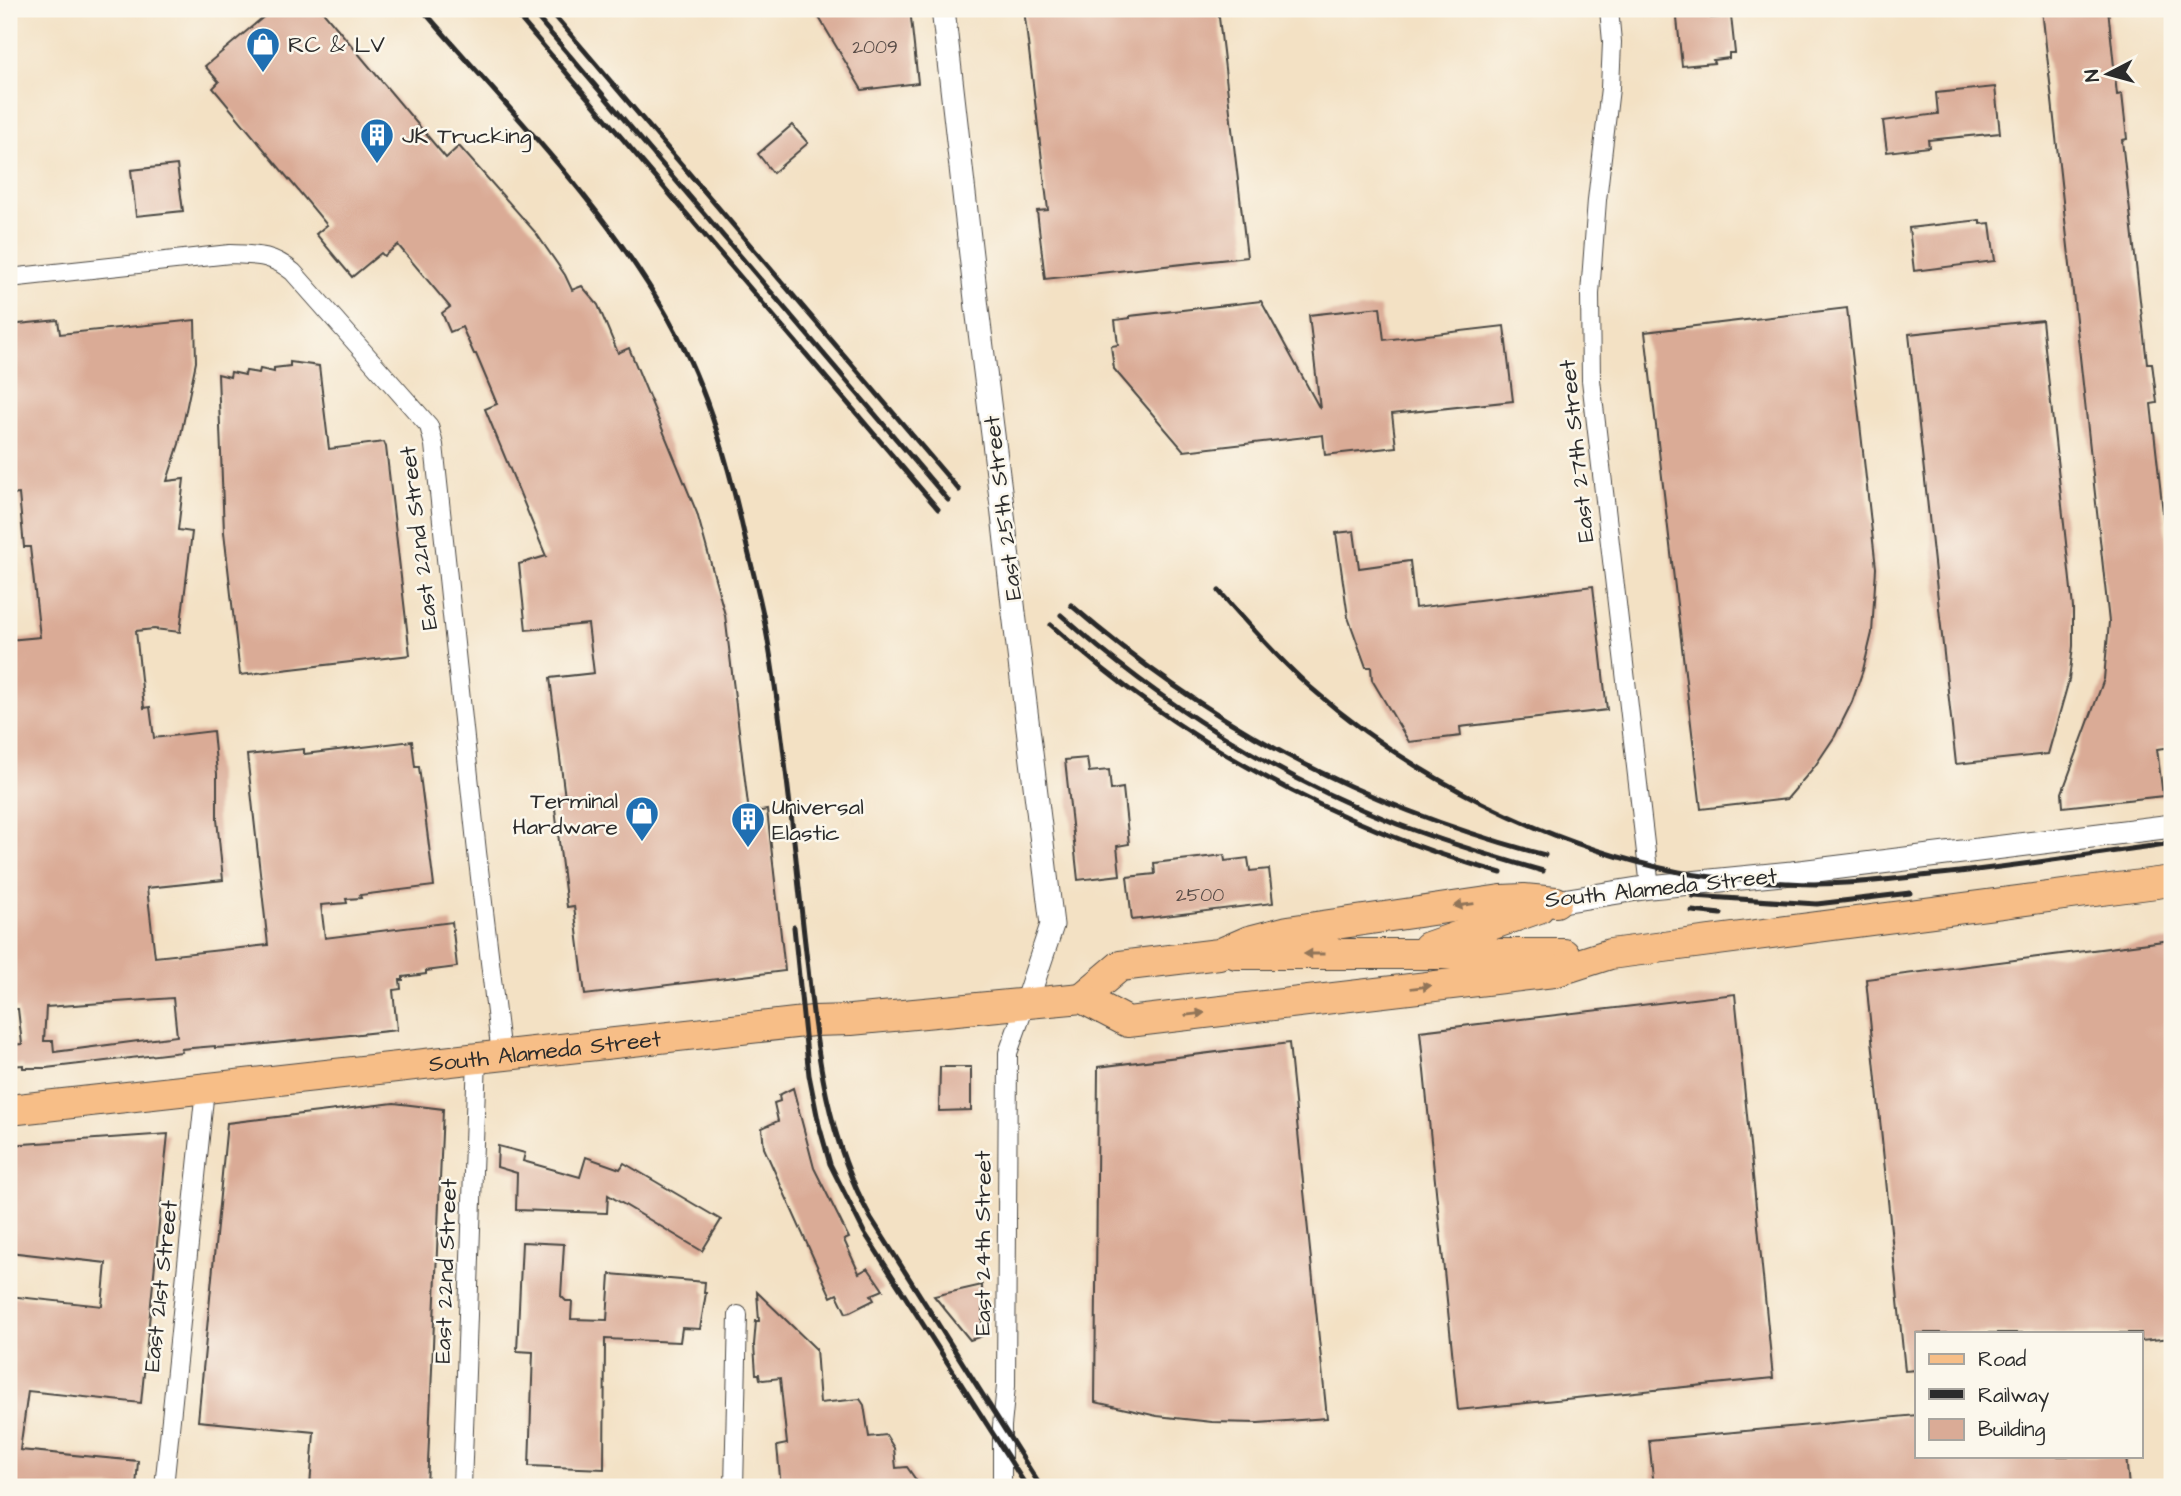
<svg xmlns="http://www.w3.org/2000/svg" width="2181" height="1496" font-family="'Architects Daughter',sans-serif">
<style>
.building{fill:#daab96;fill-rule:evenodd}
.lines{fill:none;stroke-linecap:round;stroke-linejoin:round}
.minor-casing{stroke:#494642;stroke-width:20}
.tertiary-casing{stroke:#494642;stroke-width:25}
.primary-casing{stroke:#494642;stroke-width:32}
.minor{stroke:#fff;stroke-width:18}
.tertiary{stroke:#fff;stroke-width:23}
.primary{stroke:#f7be87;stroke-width:30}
.rail{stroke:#2b2b2b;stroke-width:5}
.tertiary-bridge-casing{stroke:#494642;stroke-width:25;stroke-linecap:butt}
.tertiary-bridge{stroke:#fff;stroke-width:23}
.oneway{fill:#917459}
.labels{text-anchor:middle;stroke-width:5;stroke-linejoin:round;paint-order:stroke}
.number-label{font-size:19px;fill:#574b46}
.poi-label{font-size:23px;fill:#2b2b2b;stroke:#fbf7ec;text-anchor:start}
.street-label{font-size:23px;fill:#2b2b2b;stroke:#fbf7ec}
</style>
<rect width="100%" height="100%" fill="#fbf7ec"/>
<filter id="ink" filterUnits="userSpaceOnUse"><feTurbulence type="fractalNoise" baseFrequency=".0143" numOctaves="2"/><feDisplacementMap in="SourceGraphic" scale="14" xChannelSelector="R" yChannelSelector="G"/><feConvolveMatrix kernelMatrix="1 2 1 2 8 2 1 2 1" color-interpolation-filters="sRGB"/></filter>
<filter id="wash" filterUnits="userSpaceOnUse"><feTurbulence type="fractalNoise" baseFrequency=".00686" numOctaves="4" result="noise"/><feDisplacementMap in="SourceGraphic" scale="28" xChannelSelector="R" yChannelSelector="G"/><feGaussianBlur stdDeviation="1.57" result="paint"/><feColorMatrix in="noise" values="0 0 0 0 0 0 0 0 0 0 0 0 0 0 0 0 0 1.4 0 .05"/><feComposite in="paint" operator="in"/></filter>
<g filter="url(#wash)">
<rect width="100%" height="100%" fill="#f3e1c4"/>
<g id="blocks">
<g class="building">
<path d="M273,9H321L446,158L459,146L536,233L565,275L572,290L582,286L598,305L618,353L629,348L697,513L725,615L749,813L767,810L785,971L585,995L574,906L567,907L554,800L565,798L550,678L594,673L588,624L526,630L519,564L546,556L485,409L497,404L476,354H474L462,327L450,332L442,313L450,307L398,245L384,256L381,253L352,277L316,234L327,225L213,88L219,82L205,66Z"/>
<path d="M814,9H910L918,83L862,90Z"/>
<path d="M1024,9H1218L1247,257L1045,279L1037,211L1048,210Z"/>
<path d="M1676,9H1710L1711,18L1731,16L1735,53H1729V58L1713,60L1714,63L1682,66Z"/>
<path d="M2042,9H2108L2117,95L2122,94L2127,139L2122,140L2147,363H2152L2157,403L2151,404L2172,594V747L2157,749L2163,796L2063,807L2062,793L2104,679L2109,622Z"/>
<path d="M1995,87L2000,133L1928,140L1929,147L1887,152L1883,121L1938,114L1936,93Z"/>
<path d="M792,125L808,143L773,173L758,154Z"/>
<path d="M177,165L183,211L136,216L131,170Z"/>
<path d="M1980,220V224L1990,223L1995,261L1914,271L1909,228Z"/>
<path d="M1261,301L1320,409L1309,315L1380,307L1384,340L1504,326L1513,401L1392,414L1396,447L1325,455L1323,435L1184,451L1114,369L1111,346L1118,345L1115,320L1130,318V316Z"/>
<path d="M1847,308L1876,568L1872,633L1863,670L1852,702L1835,736L1815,766L1787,799L1701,809L1645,332Z"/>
<path d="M58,320L60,334L195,320L196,362L179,444L167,481L184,479L178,530L192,532L180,632L154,629L136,631L144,708L150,707L154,738L213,731L217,774V819L223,880L147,888L155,957L268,945L247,755L304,749V754L412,741L415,767H419L434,886L360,895L361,898L346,899L347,903L321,905L325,938L452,922L457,967L426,971V974L403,977V980H400L401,989L393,990L397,1030L246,1046L215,1048V1046L181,1049L182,1052L46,1068H23V1065L9,1066V1045L22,1044L18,1009H9V640L40,637L30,547H24L19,494L9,495V325ZM173,998L177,1036L54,1052L53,1041H44L46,1007Z"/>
<path d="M2042,320L2073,608V646L2069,680L2048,754L1956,764L1909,334Z"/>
<path d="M290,362L319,366L329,449L384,442L386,447L410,655L240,675L224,532L218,374L230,377L231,372L245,375L246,371L259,373L260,369L274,372V368L290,366Z"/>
<path d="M1354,531L1359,568L1410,561L1415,608L1593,586L1607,710L1460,727L1461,736L1409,742L1372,680L1371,667H1366L1348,617L1336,533Z"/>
<path d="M1087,758L1089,772L1109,770L1111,790L1123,788L1129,844L1117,846L1120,875L1078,880L1065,760Z"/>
<path d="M1224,855L1225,861L1248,858L1250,871L1269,869L1273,903L1132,920L1127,877L1155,874L1154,863Z"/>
<path d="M2172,940V1338L2141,1341V1333H1917V1370L1905,1371L1866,979Z"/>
<path d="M1735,994L1773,1378L1458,1410L1420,1031Z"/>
<path d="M1289,1043L1327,1418L1258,1423L1212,1422L1157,1416L1095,1402L1098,1067Z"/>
<path d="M940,1067H971V1110L939,1111Z"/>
<path d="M793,1088L814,1168L849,1238L844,1240L859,1273L868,1268L883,1290L871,1295L874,1300L850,1312L846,1313L837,1294L831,1297L764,1148L762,1128L778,1121L774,1103L780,1101L779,1095Z"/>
<path d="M394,1103L443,1109L427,1487H310L314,1432L198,1421L227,1123Z"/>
<path d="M168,1134L141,1403L28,1391L20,1450L138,1461L136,1487H9V1296L102,1306L106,1263L9,1252V1145Z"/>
<path d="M498,1146L525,1153L523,1161L580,1177L586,1157L620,1169L624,1163L721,1220L702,1251L608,1195L607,1213L516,1210L517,1173L497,1167Z"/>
<path d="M522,1242L564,1244L561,1296L566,1301H572L571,1319L607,1320L610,1274L705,1282L704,1293H706L700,1329L682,1328L680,1342L605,1339L604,1469L529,1466L533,1352L517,1351Z"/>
<path d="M982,1285V1336L970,1340L934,1296Z"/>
<path d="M757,1292L816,1349L820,1403L860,1399L864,1405L869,1437L886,1435L894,1448L896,1468L907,1467L921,1487H781L777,1446L787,1444L780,1378L763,1380L760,1379L759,1374H756L754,1345L756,1321H759Z"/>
<path d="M1917,1415V1456H2126L2129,1487H1654L1649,1440Z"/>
</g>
</g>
</g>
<g filter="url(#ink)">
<use href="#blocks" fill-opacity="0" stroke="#494642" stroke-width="2"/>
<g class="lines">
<g class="minor-casing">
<g id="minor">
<path d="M1609,9L1612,42L1610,88L1597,200L1590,294L1591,380L1650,887"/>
<path d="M9,278L230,254C256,255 272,254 293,272L429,426L434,445L477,852L501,1055"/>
<path d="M164,1487L205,1089"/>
<path d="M462,1487L477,1057"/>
<path d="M734,1487L738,1315"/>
<path d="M1002,1487V1426L1006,1386L1008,1053L1026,1003"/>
</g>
</g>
<g class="tertiary-casing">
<g id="tertiary">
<path d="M943,9L977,308L1002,506"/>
<path d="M1014,613L1052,925L1026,1003"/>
<path d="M1556,902L1650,887L1792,873L2172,826"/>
</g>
</g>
<g class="primary-casing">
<g id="primary">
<path d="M1428,947L1539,908"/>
<path d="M1236,954H1564"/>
<path d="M1082,998L1120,966L1219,954L1249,941L1288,931L1501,900L1524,899L1556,902"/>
<path id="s1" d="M9,1110L813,1021L851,1020L1082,998L1128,1022L1554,972L1610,954L2172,881"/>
</g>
</g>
<use href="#minor" class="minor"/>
<use href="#tertiary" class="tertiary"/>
<use href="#primary" class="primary"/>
<g class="rail">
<path d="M422,9C508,109 605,205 670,321C709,391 730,469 747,547C753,571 759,595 764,619C775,677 782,737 789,797C796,854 801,911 808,969C817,1055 828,1141 871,1218L1041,1487"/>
<path d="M512,9L938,509"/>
<path d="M530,9L948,500"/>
<path d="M549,9L959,490"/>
<path d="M1219,591C1248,624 1277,657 1310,687C1413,778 1544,844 1679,872C1715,879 1753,881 1789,883C1833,886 1877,881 1921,876C2005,868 2089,855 2172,843"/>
<path d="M1071,605C1213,728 1363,807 1545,855"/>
<path d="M1061,615C1159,703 1274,775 1397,824C1445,842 1494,857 1543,871"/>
<path d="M1051,625C1180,741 1334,826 1501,873"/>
<path d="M1693,896L1817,904L1910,893"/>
<path d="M1692,911L1721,914"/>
<path d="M794,927L809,1075L819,1125L830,1164L864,1232L1027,1487"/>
</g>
<g class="tertiary-bridge-casing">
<path id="tertiary-bridge" d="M1002,506L1014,613"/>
</g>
<use href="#tertiary-bridge" class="tertiary-bridge"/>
</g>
<defs><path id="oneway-solid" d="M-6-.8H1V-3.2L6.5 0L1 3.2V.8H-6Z" transform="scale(1.75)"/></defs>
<g class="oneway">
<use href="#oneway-solid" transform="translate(1464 905) rotate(172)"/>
<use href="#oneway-solid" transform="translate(1314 954) rotate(180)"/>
<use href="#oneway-solid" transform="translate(1421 987) rotate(-7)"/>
<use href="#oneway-solid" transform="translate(1195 1014) rotate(-7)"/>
</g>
</g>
<defs>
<g id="shop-pin" transform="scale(1.75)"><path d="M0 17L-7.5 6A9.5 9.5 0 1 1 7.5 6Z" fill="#1f6fb2" stroke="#fbf7ec"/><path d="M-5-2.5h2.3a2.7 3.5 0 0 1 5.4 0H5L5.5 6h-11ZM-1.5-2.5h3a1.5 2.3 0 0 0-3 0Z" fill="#fff"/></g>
<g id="building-pin" transform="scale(1.75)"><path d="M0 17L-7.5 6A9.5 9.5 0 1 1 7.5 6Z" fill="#1f6fb2" stroke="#fbf7ec"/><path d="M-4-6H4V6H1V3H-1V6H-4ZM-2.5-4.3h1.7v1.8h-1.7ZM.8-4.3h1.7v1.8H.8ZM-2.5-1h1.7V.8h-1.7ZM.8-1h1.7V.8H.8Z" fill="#fff"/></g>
</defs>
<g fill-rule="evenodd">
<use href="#shop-pin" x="263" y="44"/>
<use href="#building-pin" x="377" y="135"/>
<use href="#shop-pin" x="642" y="813"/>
<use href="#building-pin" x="748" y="819"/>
</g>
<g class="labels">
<g class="number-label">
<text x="875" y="53">2009</text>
<text x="1200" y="901">2500</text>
</g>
<g class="poi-label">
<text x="288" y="52">RC &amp; LV</text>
<text x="402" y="143">JK Trucking</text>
<text x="618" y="808" text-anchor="end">Terminal<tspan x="618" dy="26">Hardware</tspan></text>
<text x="772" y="814">Universal<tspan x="772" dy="26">Elastic</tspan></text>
</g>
<g class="street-label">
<text transform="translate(1576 451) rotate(-96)" y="8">East 27th Street</text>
<text transform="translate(1002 508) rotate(-97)" y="8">East 25th Street</text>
<text transform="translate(418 538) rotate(-97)" y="8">East 22nd Street</text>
<text transform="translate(1661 887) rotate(-6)" y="8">South Alameda Street</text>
<text dy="8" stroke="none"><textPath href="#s1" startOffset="539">South Alameda Street</textPath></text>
<text transform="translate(982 1243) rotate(-90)" y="8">East 24th Street</text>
<text transform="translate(445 1271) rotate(-88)" y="8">East 22nd Street</text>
<text transform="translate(160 1286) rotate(-84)" y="8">East 21st Street</text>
</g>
</g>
<rect width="2181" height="1496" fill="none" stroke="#fbf7ec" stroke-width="35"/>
<rect x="1915" y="1332" width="228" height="126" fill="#fbf7ec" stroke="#a8a59f" stroke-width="2"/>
<rect x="1929" y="1354" width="35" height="10" fill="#f7be87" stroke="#a8a59f" stroke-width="2"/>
<text x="1978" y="1366" font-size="21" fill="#2b2b2b">Road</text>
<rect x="1929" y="1389" width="35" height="10" fill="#2b2b2b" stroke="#a8a59f" stroke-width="2"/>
<text x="1978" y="1402" font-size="21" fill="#2b2b2b">Railway</text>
<rect x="1929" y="1419" width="35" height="21" fill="#daab96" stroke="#a8a59f" stroke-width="2"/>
<text x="1978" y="1436" font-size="21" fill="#2b2b2b">Building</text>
<g transform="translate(2108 74) rotate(264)" stroke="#fbf7ec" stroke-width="5" paint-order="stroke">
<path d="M0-5L12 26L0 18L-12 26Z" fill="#2b2b2b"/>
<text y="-10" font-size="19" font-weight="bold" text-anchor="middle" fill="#2b2b2b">N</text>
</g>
</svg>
